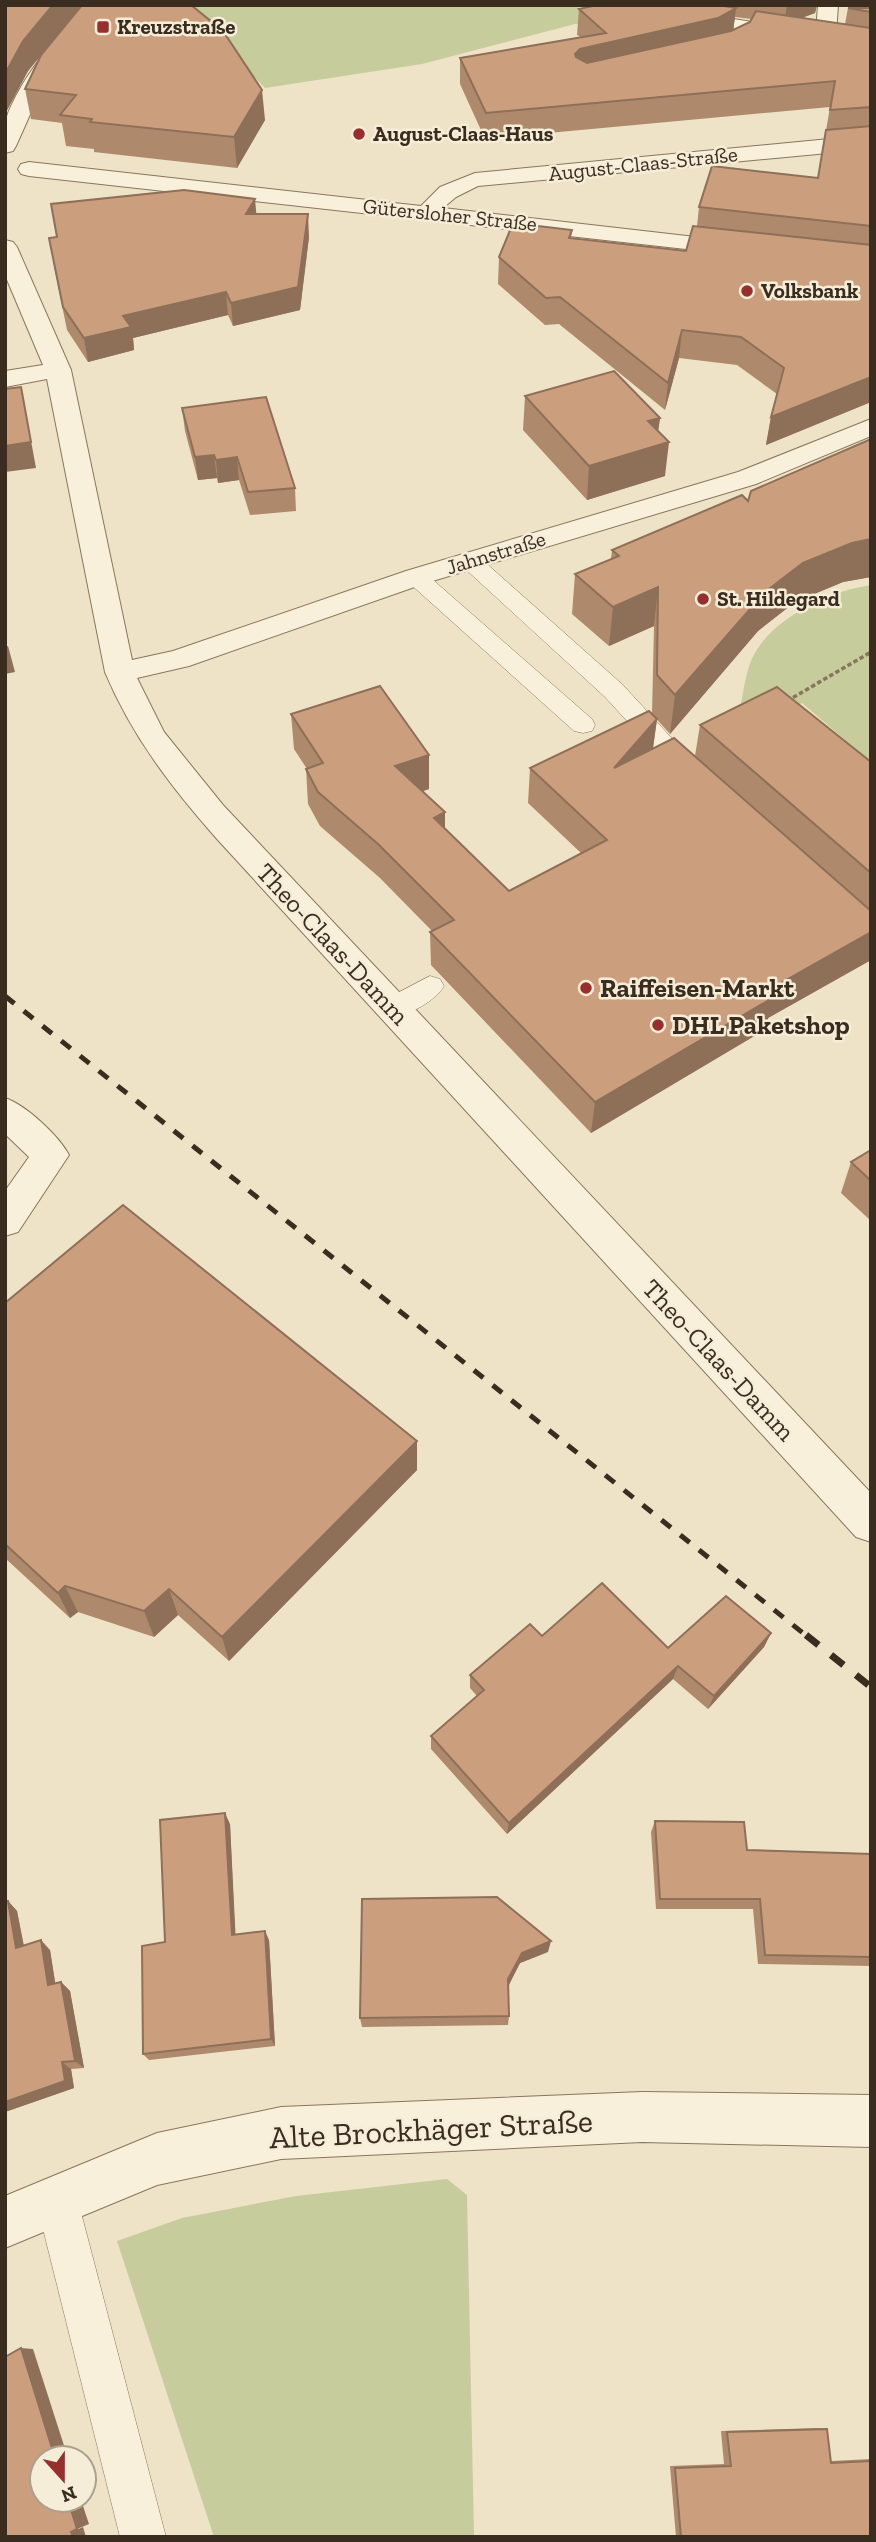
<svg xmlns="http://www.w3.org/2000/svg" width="876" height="2542" font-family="'Zilla Slab',serif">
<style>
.green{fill:#c6cc9b}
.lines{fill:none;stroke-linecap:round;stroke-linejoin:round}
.service-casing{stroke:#89755d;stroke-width:1}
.minor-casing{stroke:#89755d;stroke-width:2}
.path{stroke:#89755d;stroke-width:3.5;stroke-dasharray:4.5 2.5;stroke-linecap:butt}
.service{fill:#f8f0db;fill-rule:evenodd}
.minor{fill:#f8f0db;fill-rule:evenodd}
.rail-far1{stroke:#3a2d20;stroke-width:5;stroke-dasharray:12 12;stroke-linecap:butt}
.rail{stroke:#3a2d20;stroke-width:7;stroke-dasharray:16 16;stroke-linecap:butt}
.wall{fill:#af896c;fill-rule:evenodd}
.shaded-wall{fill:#8e6f58}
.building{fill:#cb9f7e;stroke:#8e6f58;stroke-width:2}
.poi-dot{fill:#972f2e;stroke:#f5edd7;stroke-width:2.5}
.labels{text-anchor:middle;stroke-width:5;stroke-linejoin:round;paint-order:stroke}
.far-poi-label{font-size:21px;font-weight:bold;fill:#3a2d20;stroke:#f5edd7;text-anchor:start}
.far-street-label{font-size:21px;fill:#3a2d20;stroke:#f5edd7}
.street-label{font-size:26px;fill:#3a2d20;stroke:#f5edd7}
.poi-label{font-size:26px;font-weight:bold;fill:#3a2d20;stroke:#f5edd7;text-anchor:start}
.near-street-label{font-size:32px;fill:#3a2d20;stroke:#f5edd7}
</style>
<rect width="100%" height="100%" fill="#eee3c7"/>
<g class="green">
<path d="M165,5H566L696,30L575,24L422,64L265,88L216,38Z"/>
<path d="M871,585V762L802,703L749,729L738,720C742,702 744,679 751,661C768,620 828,591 871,585Z"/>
<path d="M447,2179L467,2195L474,2537H214L117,2241L182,2218L296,2196Z"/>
</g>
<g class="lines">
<g class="service-casing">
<g id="service">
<path d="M470,554L478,556L623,685L699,768L703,774L699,780L690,783L681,780L605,697L462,566L459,561L462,556Z"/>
<path d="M416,570L424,572L592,719L595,725L592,731L583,733L574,731L408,582L404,577L408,572Z"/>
<path d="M430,976L440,979L444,986C435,1002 401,1021 384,1016L380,1008L384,1000Z"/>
<path d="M57,2180L72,2186L78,2201L166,2537H120L36,2201L42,2186Z"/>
</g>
</g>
<g class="minor-casing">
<g id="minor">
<path d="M92,5H115L91,25L44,83L16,146L13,151L5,153C5,142 3,129 6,119C19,80 59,30 92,5Z"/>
<path d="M593,5H644L816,32L818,5H838L836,35L871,40V52L603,11Z"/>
<path d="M871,135V149L478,186L456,197L443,208L748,243L752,248L748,253L740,255L29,176L21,174L18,169L21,164L29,162L421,206L440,187L475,173Z"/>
<path d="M5,240L13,242L17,247L71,370L132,660L173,651L406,571L738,472L871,419V436L756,484L426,583L189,666L137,678L164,732L223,805L871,1493V1542L856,1537L217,839C171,787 132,736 105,672L47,379L5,387V371L43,365L5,275Z"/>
<path d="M5,1098C26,1105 59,1136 69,1155L18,1232L5,1236V1191L29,1157L5,1134Z"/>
<path d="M642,2092L871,2095V2147L642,2142L281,2159L157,2185L5,2248V2196L157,2133L281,2107Z"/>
</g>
</g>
<path class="path" d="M787,701L871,652"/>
<use href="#service" class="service"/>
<use href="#minor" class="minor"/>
<path class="rail-far1" d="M5,996L808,1637"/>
<path class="rail" d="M806,1635L871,1687"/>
</g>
<g class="wall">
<path d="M5,5L265,120L237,168L94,152V149L66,146L62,123L31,119L25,89L41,55L28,71L5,114Z"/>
<path d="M597,5H817L815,13L802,18L845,24L848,8H871V402L766,445L771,417L777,394L737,365L679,358L665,410L559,324L545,325L498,284L499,257L572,230L571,238L686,251L697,226L699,207L818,178L830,107L485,139L460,84V58L581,37L577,35L579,9ZM735,17L751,19L750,22L733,30Z"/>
<path d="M256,214L309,237L300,310L233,326L228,315L133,338L134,350L88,362L67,330L53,261Z"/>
<path d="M525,396L660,418L658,431L665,476L587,500L523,430Z"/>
<path d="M182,408L295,488L296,511L250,515L239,480L218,483L217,478L198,480L185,431Z"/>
<path d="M871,439V577L843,582L795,602L758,631L670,734L652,714L654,626L609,646L572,614L575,574L611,559L612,550L748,501Z"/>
<path d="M291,714L429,755V789L423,791L445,812V829L509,891L581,853L528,803L530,768L657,719L653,749L695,756L700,725L871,762V960L768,1018L766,1029L591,1133L431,965L430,932L432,931L380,878L320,826L308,804L306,769H307L294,749Z"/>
<path d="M871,1150V1221L841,1193L851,1162Z"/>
<path d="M5,1303L417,1470L229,1661L178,1615L154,1637L78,1612L70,1618L5,1558Z"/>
<path d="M771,1633L764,1647L708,1709L673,1679L507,1834L431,1749V1736L477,1696L470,1688V1675L542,1636L668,1648Z"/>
<path d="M655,1821L747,1850L871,1854V1966L758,1964L753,1909H656L651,1832Z"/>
<path d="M230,1824L235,1934L269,1940L275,2046L149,2060L143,2054L165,1942Z"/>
<path d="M5,1901H8L17,1911L24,1946L50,1950L55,1983L61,1982L70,1991L84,2068L71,2069L74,2088L5,2112Z"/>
<path d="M548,1952L520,1963L508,1985L509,2016L508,2025L362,2027L360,2018Z"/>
<path d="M818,2428L827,2429L831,2461L871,2459V2537H676L670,2466L724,2464L721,2431Z"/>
</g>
<g class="shaded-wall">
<path d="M53,5H88L65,26L28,71L5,114V74L23,41Z"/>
<path d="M787,5H817L815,13L784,24Z"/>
<path d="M736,8L733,33L578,74L575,54L580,49Z"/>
<path d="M262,90L265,120L237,168L234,137Z"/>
<path d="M255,199L257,221L246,214Z"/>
<path d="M308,214L309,237L300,310L233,326L231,303Z"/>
<path d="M226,292L228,315L133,338L134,350L88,362L84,338L123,316Z"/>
<path d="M682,330L679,358L665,410L668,383Z"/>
<path d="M871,377V402L766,445L771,417Z"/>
<path d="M21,387L36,468L5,472V446Z"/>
<path d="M660,418L656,446L669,442L665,476L587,500L589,466L648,421Z"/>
<path d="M214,455L217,478L198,480L195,457Z"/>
<path d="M237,457L239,480L218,483L216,460Z"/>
<path d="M871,539V577L843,582L795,602L758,631L670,734L675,695L765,592L803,563L852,543Z"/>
<path d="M658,587L654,626L609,646L613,607Z"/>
<path d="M8,646L15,672L5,674V647Z"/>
<path d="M657,719L652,754L614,768Z"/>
<path d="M429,755V789L396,800L395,766Z"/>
<path d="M445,812V846L434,818Z"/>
<path d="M871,932V960L768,1018L766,1029L591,1133L595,1102L767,991Z"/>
<path d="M417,1441V1470L229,1661L222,1637Z"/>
<path d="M65,1586L78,1612L70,1618L58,1593Z"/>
<path d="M169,1589L178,1615L154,1637L144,1611Z"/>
<path d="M771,1633L764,1647L708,1709L714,1696Z"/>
<path d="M678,1666L673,1679L507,1834L509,1823Z"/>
<path d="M225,1813L230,1824L236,1944L232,1935Z"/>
<path d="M8,1901L17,1911L26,1958L16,1948Z"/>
<path d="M265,1931L269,1940L275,2046L271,2039Z"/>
<path d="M41,1940L50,1950L57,1994L48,1985Z"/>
<path d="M551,1941L548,1952L520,1963L507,1989L508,1979L522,1953Z"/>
<path d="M61,1982L70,1991L84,2068L75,2061Z"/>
<path d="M62,2062L71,2069L74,2088L5,2112V2102Z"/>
<path d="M21,2348L33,2349L68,2458H55Z"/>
<path d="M68,2500H81L89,2524L77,2529Z"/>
<path d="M83,2527L86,2537H73L71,2532Z"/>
</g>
<g class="building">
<path d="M5,5H53L23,41L5,74Z"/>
<path d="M82,5H191L223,31L262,90L234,137L90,122L92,119L60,115L76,95L25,89L41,55Z"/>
<path d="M597,5H718L736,8L718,18L580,49L575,54L576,57L587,63L731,31L750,22L756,11L871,28V107L830,110L835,81L486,113L460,58L606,33L579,9Z"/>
<path d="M848,8H871V12Z"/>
<path d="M871,126V226L699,207L712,166L818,178L826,130Z"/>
<path d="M184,190L255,199L246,214H308L298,287L231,303L226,292L123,316L131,327L84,338L63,307L49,238L57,237L51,204Z"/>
<path d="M513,223L572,230L569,238L686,251L693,226L871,245V377L771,417L784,368L741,337L682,330L668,383L560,297L546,298L499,257Z"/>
<path d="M614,371L660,418L648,421L669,442L589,466L525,396Z"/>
<path d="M21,387L31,442L5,446V389Z"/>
<path d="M266,397L295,488L248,492L237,457L216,460L214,455L195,457L182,408Z"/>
<path d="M871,439V539L852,543L803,563L765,592L675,695L657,675L658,587L613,607L575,574L619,556L612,550L742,495L748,501L751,491Z"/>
<path d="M380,686L429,755L395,766L445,812L434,818L509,891L607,840L530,768L649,711L657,719L614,768L674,738L871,911V932L767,991L774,997L595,1102L430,932L454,920L378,844L318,792L306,769L323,763L291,714Z"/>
<path d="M777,687L871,762V873L700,725Z"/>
<path d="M871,1150V1181L851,1162Z"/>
<path d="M123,1205L417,1441L222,1637L169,1589L144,1611L65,1586L58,1593L5,1544V1303Z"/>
<path d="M602,1583L668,1648L726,1596L771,1633L714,1696L678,1666L509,1823L431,1736L484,1690L470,1675L530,1624L542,1636Z"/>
<path d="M225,1813L232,1935L265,1931L271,2039L143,2054L142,1946L165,1942L160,1820Z"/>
<path d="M655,1821L744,1822L747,1850L871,1854V1957L765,1955L760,1899H660Z"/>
<path d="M497,1897L551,1941L522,1953L508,1979L509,2016L360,2018L362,1899Z"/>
<path d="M5,1901H8L16,1948L41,1940L48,1985L61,1982L75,2061L62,2062L65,2081L5,2102Z"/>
<path d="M21,2348L55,2458H42V2500H68L77,2529L71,2532L73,2537H5V2357Z"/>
<path d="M827,2429L831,2463L871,2461V2537H681L675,2468L731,2466L727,2432Z"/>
</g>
<g class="poi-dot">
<rect x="96" y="20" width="14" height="14" rx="3.5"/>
<circle cx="359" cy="134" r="7"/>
<circle cx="747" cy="291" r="7"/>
<circle cx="703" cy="599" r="7"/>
<circle cx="586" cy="988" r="7"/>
<circle cx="658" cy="1025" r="7"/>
</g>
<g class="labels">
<g class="far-poi-label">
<text x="117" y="34">Kreuzstraße</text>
<text x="373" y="141">August-Claas-Haus</text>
<text x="761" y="298">Volksbank</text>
<text x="717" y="606">St. Hildegard</text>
</g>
<g class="far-street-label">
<text transform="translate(643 164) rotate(-6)" y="7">August-Claas-Straße</text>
<text transform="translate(450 215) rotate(6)" y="7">Gütersloher Straße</text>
<text transform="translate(496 553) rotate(-17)" y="7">Jahnstraße</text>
</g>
<g class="street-label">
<text transform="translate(333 944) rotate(47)" y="9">Theo-Claas-Damm</text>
<text transform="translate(719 1360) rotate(47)" y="9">Theo-Claas-Damm</text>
</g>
<g class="poi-label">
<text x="600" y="997">Raiffeisen-Markt</text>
<text x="672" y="1034">DHL Paketshop</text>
</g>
<g class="near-street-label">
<text transform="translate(431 2129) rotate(-3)" y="11">Alte Brockhäger Straße</text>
</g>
</g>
<rect width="876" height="2542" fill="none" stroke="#3a2d20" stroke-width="14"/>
<g transform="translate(63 2479) rotate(159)"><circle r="33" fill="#f5edd7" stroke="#aaa08e" stroke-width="2"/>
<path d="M0-5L12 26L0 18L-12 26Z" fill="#972f2e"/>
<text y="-10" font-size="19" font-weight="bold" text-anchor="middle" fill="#3a2d20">N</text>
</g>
</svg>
